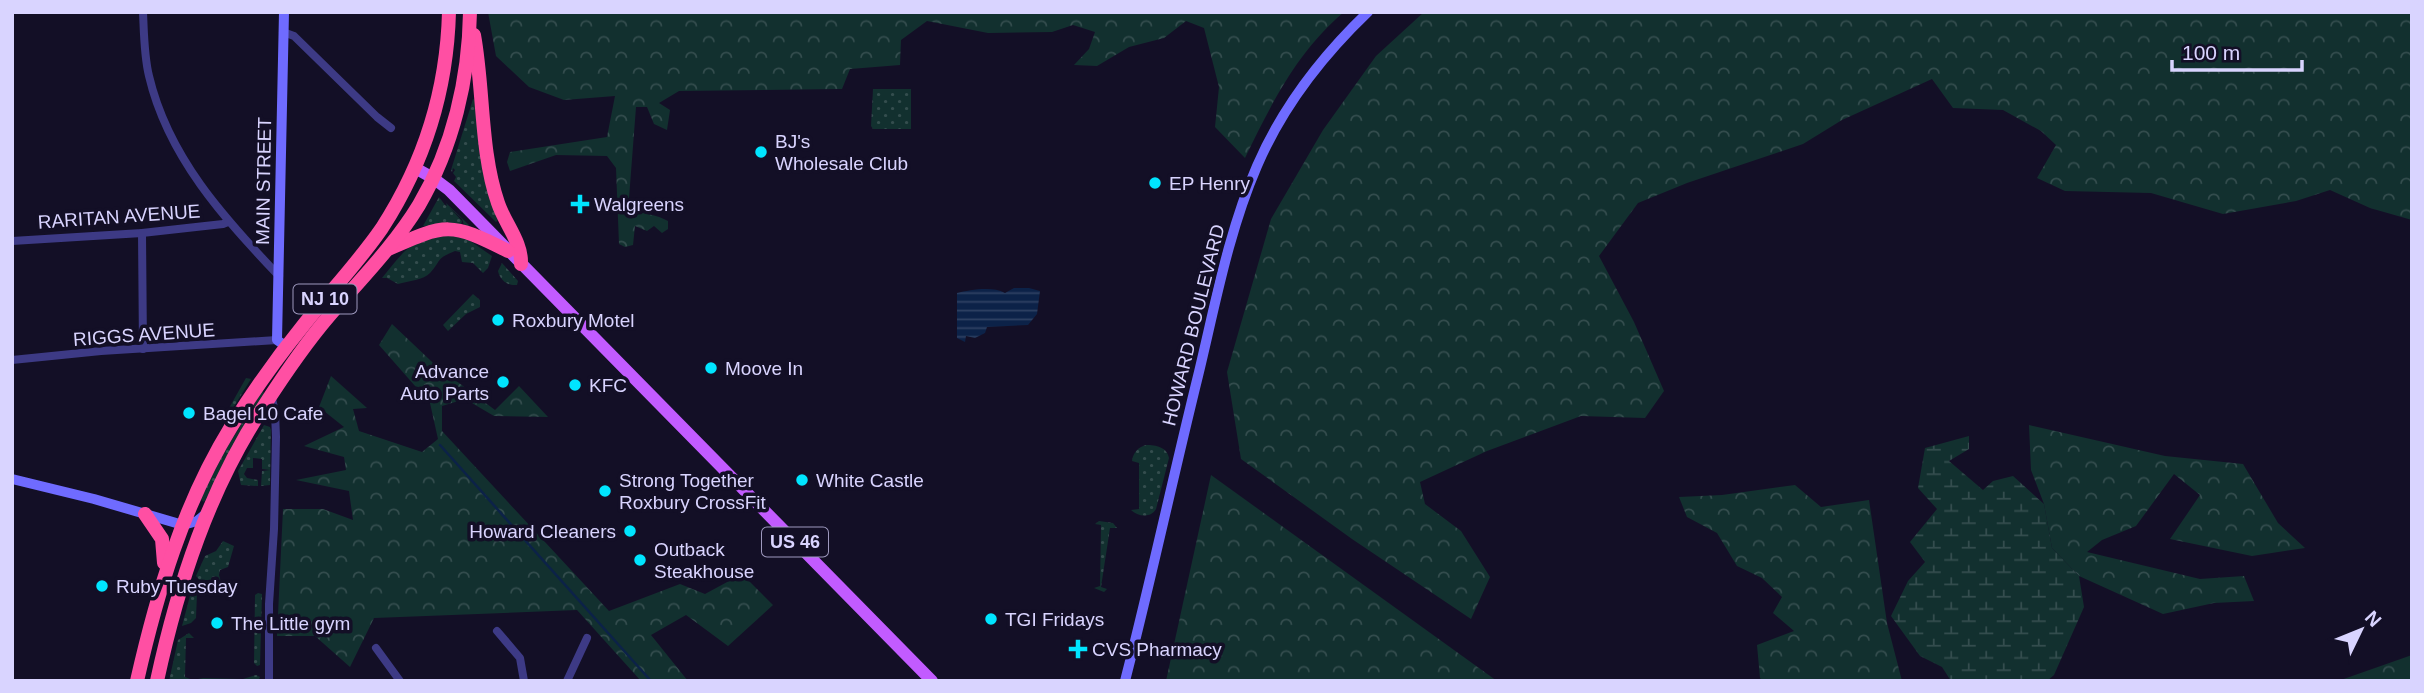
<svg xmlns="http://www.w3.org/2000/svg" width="2424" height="693" font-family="Helvetica,sans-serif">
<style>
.grass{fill:url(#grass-dots)}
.forest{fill:url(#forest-crowns)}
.wetland{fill:url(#wetland-marsh)}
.water{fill:url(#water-rules)}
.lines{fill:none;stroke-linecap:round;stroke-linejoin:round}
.stream{stroke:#0c2248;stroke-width:2.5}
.street{stroke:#3d3a85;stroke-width:8}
.secondary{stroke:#6f6bff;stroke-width:10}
.primary{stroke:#c25bff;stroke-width:12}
.highway{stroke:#ff4fa3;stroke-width:14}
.poi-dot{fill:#00e5ff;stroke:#130f26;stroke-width:2.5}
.labels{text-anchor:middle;stroke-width:7;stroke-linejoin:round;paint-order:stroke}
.shield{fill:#130f26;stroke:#9e99be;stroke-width:2}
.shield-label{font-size:18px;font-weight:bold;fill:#d9d4ff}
.poi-label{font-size:19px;fill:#d9d4ff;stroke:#130f26;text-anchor:start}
.street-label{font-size:19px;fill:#d9d4ff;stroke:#130f26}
</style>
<defs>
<pattern id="grass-dots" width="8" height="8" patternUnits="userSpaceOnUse" patternTransform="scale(1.75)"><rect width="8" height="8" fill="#12302f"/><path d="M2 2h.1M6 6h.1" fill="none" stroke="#344d4e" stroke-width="1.8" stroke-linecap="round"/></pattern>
<pattern id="forest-crowns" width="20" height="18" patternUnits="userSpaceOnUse" patternTransform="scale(1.75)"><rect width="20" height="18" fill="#12302f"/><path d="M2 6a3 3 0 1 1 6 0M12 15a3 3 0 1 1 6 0" fill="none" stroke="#344d4e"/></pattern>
<pattern id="wetland-marsh" width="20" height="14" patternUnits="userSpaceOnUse" patternTransform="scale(1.75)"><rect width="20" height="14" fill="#12302f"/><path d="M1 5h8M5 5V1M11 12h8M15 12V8" fill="none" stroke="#344d4e"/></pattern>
<pattern id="water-rules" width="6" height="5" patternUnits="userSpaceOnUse" patternTransform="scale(1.75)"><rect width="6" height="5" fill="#0c2248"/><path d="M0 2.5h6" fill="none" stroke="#2f4163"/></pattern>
</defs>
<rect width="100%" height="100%" fill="#130f26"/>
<g class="grass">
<path d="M873,89H911V129H873L871,126Z"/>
<path d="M473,99L477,101L498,220L496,222L454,181L456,177L453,173L455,170L453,168L452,172L451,170Z"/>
<path d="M439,197L445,205L447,206L446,203L469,225L467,227L464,225L462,219L449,207L462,221L461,225L423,226Z"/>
<path d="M460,234L492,256L488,268L483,273L473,263L462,262L460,252L455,251C435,259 442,260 430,273C424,280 408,281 398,284L387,278H382C394,264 408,242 427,238C437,235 449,235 460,234Z"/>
<path d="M502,263L518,281L517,285C507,286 500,280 498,271Z"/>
<path d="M473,294L480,300V307L466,314L448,331L443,325Z"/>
<path d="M246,378L251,379L230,413L228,410Z"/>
<path d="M262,391L265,394L204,502L200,499L226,449Z"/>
<path d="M264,425L270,427L271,430L270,485L261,486L262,471L270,470L262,469V459L253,458V468H247L244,474L247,478L258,480V486L241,485L238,471Z"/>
<path d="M1146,445C1156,445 1167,447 1169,458L1156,509C1151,518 1138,517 1131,510L1139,509V463L1132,461C1133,453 1138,447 1146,445Z"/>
<path d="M1099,521L1113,523L1117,528H1110L1101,587L1107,589L1104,592L1094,588L1100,586L1101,525L1095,524Z"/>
<path d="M223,541L234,546L228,567L220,570L219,575L221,582L206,580L201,582L196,576L205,556L216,551Z"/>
<path d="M192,588L197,593L196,618L191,623L182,626Z"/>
<path d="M258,593L262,594L260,665L257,666L254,663L255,595Z"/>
<path d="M189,633L194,638H186L185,677L193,680L203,678L243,679L256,675L260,677L258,681H169L178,640Z"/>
</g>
<g class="forest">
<path d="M488,12H1344C1296,53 1272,103 1245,158L1215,127L1219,87L1204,28L1186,21L1164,38L1129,47L1097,66L1074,65L1089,49L1095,32L1073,25L1052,32L988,33L927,21L901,40L900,65L850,69L842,89L679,91L659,103L670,110L667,130L654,124L647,107H636L628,211C640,212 658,215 668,221V229L662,233L654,226L647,231L635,226L633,245L625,247L619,244L616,168L607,156L556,155L510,171L507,162L510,152L607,137L615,96L564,100L529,87L496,56Z"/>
<path d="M1424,12H2412V220L2370,208L2330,190L2296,201L2223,214L2151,193L2065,191L2037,178L2056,145L2041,131L2003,110L1953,108L1932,79L1842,120L1803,144L1687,183L1638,203L1599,256L1634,322L1664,391L1645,418L1581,416L1487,451L1420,482L1425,504L1461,531L1490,577L1471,619L1352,539L1241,459L1227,372L1271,219L1323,130L1376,56Z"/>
<path d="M392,324L450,379L455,380L495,410L519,386L548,417L494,416L465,399L442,406V431L609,611L680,584L705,594L742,574L773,605L728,646L686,615L651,635L688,681H641L577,610L374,618L350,667L315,636H277L283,509H323L353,520L349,491L296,480L346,470L344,457L304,446L344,427L319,407L331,376L367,408L353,409L359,431L422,452L438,439L430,403L379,345Z"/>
<path d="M2029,425L2165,456L2243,464L2278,523L2305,548L2252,556L2170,539L2200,495L2174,474L2136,526L2102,540L2087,552L2200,579L2244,576L2254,601L2214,603L2163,614L2079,576L2052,548L2044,504L2031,470Z"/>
<path d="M1211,475L1497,681H1166Z"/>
<path d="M1795,485L1821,507L1869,500L1887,623L1902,681H1763L1760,678L1757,645L1794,631L1773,613L1782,597L1762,578L1737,566L1717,533L1687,517L1679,497L1722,495Z"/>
<path d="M2412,655V681H2338Z"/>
</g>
<path class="wetland" d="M1969,436V449L1949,461L1983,490L1993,481L2013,476L2044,504L2052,548L2079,576L2084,607L2054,675L2047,681H1951L1942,667L1920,656L1891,616L1908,581L1925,562L1910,542L1937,509L1918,488L1925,448Z"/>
<path class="water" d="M1014,288H1029L1040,291L1037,314L1028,325L987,327L985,333L975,338L966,336L965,342L957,338V293C970,290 992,286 1005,293Z"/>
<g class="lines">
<path class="stream" d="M440,445L651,681"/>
<g class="street">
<path d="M143,12C144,33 144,56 149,76C168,157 224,218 279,276"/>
<path d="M283,32L294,36L377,117L391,128"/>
<path d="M142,233L143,349"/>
<path d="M12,241L142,233L223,224L228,222"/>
<path d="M12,360L101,351L277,340"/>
<path d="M497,631L520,658L524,681"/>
<path d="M376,648L400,681"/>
<path d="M269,681V604L274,529L276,437L275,412L271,394"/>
<path d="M567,681L587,638"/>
</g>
<g class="secondary">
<path d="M284,12L277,340L287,347"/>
<path d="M12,479L94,499L183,525L197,521L208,512"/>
<path d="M1125,681C1151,580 1173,477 1198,376C1215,306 1228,233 1257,166C1282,108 1322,56 1368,12"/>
</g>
<path class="primary" d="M415,168L433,178L449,190L932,681"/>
<g class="highway">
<path d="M474,35C484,90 480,151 498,203C505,224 522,242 521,264"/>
<path d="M388,249C447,223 450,222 508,251"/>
<path d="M145,514L162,539L164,563"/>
<path d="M137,681C157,593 183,505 231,427C252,393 276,359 302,327C328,294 358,263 382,228C424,163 447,89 449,12"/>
<path d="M157,681C178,584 209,489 264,406C284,375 305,344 329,316C360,280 394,246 419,205C453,147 469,79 470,12"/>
</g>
</g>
<g class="poi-dot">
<circle cx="761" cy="152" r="7"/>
<circle cx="1155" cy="183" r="7"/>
<path d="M576.5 193.5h7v7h7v7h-7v7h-7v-7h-7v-7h7z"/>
<circle cx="498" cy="320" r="7"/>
<circle cx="711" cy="368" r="7"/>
<circle cx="503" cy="382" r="7"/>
<circle cx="575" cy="385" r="7"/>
<circle cx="189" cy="413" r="7"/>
<circle cx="802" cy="480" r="7"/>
<circle cx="605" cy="491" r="7"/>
<circle cx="630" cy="531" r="7"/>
<circle cx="640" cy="560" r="7"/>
<circle cx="102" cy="586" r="7"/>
<circle cx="991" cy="619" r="7"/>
<circle cx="217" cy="623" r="7"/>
<path d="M1074.5 638.5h7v7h7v7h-7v7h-7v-7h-7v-7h7z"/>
</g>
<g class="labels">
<g class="shield">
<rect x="293.5" y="284.5" width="63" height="29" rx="5"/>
<rect x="762" y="527.5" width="66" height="29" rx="5"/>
</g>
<g class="shield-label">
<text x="325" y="305">NJ 10</text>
<text x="795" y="548">US 46</text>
</g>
<g class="poi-label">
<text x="775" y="148">BJ's<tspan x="775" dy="22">Wholesale Club</tspan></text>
<text x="1169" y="190">EP Henry</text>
<text x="594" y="211">Walgreens</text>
<text x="512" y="327">Roxbury Motel</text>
<text x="725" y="375">Moove In</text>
<text x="489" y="378" text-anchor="end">Advance<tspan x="489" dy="22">Auto Parts</tspan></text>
<text x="589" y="392">KFC</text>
<text x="203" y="420">Bagel 10 Cafe</text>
<text x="619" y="487">Strong Together<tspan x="619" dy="22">Roxbury CrossFit</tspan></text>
<text x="816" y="487">White Castle</text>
<text x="616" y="538" text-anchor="end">Howard Cleaners</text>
<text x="654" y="556">Outback<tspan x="654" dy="22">Steakhouse</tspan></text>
<text x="116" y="593">Ruby Tuesday</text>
<text x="1005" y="626">TGI Fridays</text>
<text x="231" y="630">The Little gym</text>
<text x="1092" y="656">CVS Pharmacy</text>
</g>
<g class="street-label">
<text transform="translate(263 181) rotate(-89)" y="7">MAIN STREET</text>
<text transform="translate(119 216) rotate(-4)" y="7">RARITAN AVENUE</text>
<text transform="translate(1193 325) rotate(-76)" y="7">HOWARD BOULEVARD</text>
<text transform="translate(144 334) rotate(-4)" y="7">RIGGS AVENUE</text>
</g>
</g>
<rect width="2424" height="693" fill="none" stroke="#d9d4ff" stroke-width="28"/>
<g transform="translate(2361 630) rotate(47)" stroke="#130f26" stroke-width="5" paint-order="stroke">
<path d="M0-5L12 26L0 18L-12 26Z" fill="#d9d4ff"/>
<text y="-10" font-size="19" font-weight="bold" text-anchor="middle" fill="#d9d4ff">N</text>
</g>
<path d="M2172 60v10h130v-10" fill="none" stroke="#d9d4ff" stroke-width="3.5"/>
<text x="2182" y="60" font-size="21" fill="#d9d4ff" stroke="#130f26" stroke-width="5" paint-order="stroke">100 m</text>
</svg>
